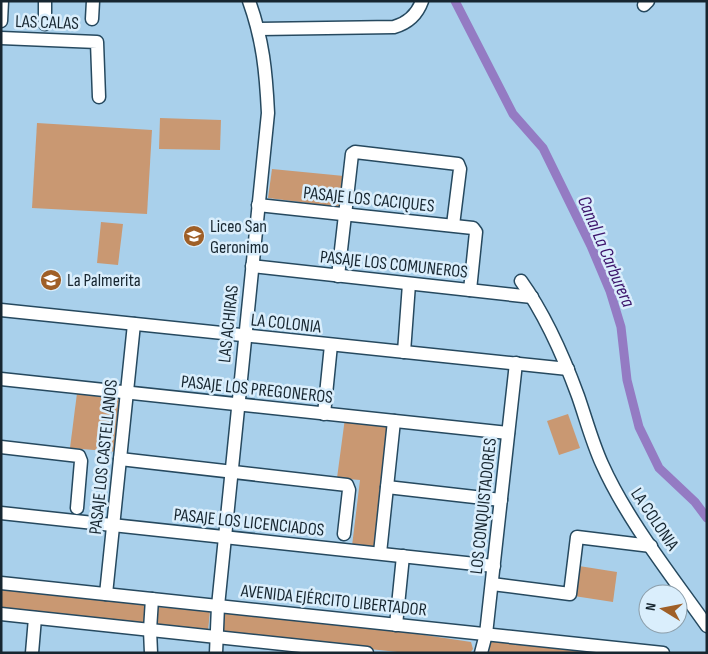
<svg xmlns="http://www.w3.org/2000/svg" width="708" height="654" font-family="'Sofia Sans Condensed',sans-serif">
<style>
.green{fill:#c99872}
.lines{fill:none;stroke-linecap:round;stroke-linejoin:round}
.canal{stroke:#947bc3;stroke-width:9}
.minor-casing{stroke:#26495f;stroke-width:15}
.minor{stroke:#fff;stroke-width:12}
.labels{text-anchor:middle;stroke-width:5;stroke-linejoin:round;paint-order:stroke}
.street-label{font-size:18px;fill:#172630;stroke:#daeefc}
.poi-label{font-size:18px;fill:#172630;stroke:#daeefc;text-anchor:start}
.water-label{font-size:19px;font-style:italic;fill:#3b126a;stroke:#daeefc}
</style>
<rect width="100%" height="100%" fill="#a9d0eb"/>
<g class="green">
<path d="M160,118L221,120L220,150L159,149Z"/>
<path d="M37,123L152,130L147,214L32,208Z"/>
<path d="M272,169L344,176L340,207L268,198Z"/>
<path d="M101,222L123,224L118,265L97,263Z"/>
<path d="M77,393L124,398L118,452L70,448Z"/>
<path d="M568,414L580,448L559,455L547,421Z"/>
<path d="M345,418L392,424L378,548L352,546L360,480L337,478Z"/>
<path d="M579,566L617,572L613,602L574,596Z"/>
<path d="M1,589L147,602L145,625L1,609Z"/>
<path d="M158,607L210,611L208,631L156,626Z"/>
<path d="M227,613L365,626L471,642L473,649L470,653H407L229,634L223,630V615Z"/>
<path d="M494,639L618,653H489L490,643Z"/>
</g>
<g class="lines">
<path class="canal" d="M455,1L513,114L543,148L591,246L610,291L621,327L627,380L639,427L659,468L695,502L707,518"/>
<g class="minor-casing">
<g id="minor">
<path d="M45,1V24"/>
<path d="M644,5L648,1"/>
<path d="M92,19L93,1"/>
<path d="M1,21L2,1"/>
<path d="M259,29L394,27C408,23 417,15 422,1"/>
<path d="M1,38L97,42L99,97"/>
<path d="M258,205L473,228L476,232L470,290"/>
<path d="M252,266L532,297"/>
<path d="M338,276L352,154L355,152L458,164L460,169L453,225"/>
<path d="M521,281C546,316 563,355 578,396C586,419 592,442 602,464C627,520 671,575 707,626"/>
<path d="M1,310L568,369"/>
<path d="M404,352L409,284"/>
<path d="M1,379L508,433"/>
<path d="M324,414L331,345"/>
<path d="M1,447L79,456L81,461L77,508"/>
<path d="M120,459L347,485L349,490L344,534"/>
<path d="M387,487L501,500"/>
<path d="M1,513L494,566"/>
<path d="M380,553L394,421"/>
<path d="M1,583L663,653"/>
<path d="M492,584L570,594L577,537L651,546"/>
<path d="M106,594L134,324"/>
<path d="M1,614L367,653"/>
<path d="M396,625L403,556"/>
<path d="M32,653L35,618"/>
<path d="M151,653L150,630L152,599"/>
<path d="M216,653L218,606L268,113C266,72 263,40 249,1"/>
<path d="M481,653L486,634L516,363"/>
</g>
</g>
<use href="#minor" class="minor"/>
</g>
<defs>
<g id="school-disc" transform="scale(1.125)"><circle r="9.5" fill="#9f5f27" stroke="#daeefc"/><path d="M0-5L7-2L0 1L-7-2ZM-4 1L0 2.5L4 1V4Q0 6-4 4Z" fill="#fff"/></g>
</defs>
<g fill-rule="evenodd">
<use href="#school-disc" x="194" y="236"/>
<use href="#school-disc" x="51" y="280"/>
</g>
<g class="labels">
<g class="street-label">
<text transform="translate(47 22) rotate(2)" y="6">LAS CALAS</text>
<text transform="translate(369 199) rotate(6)" y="6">PASAJE LOS CACIQUES</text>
<text transform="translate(394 264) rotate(6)" y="6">PASAJE LOS COMUNEROS</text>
<text transform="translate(286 323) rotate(6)" y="6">LA COLONIA</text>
<text transform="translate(228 324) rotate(-84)" y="6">LAS ACHIRAS</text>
<text transform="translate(257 389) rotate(6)" y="6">PASAJE LOS PREGONEROS</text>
<text transform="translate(103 457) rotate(-84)" y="6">PASAJE LOS CASTELLANOS</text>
<text transform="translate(483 506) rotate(-84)" y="6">LOS CONQUISTADORES</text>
<text transform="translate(655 519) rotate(56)" y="6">LA COLONIA</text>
<text transform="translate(249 522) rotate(6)" y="6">PASAJE LOS LICENCIADOS</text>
<text transform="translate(334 600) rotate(6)" y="6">AVENIDA EJÉRCITO LIBERTADOR</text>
</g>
<g class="poi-label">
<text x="210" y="232">Liceo San<tspan x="210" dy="21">Geronimo</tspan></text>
<text x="67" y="286">La Palmerita</text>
</g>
<g class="water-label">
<text transform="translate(607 251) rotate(67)" y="7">Canal La Carburera</text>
</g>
</g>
<rect width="708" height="654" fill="none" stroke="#172630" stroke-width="5"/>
<g transform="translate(663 609) rotate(280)"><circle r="24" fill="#daeefc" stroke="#8c9eaa"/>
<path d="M0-4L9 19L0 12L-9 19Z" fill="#9f5f27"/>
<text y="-8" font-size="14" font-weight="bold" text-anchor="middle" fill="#172630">N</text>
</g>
</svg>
